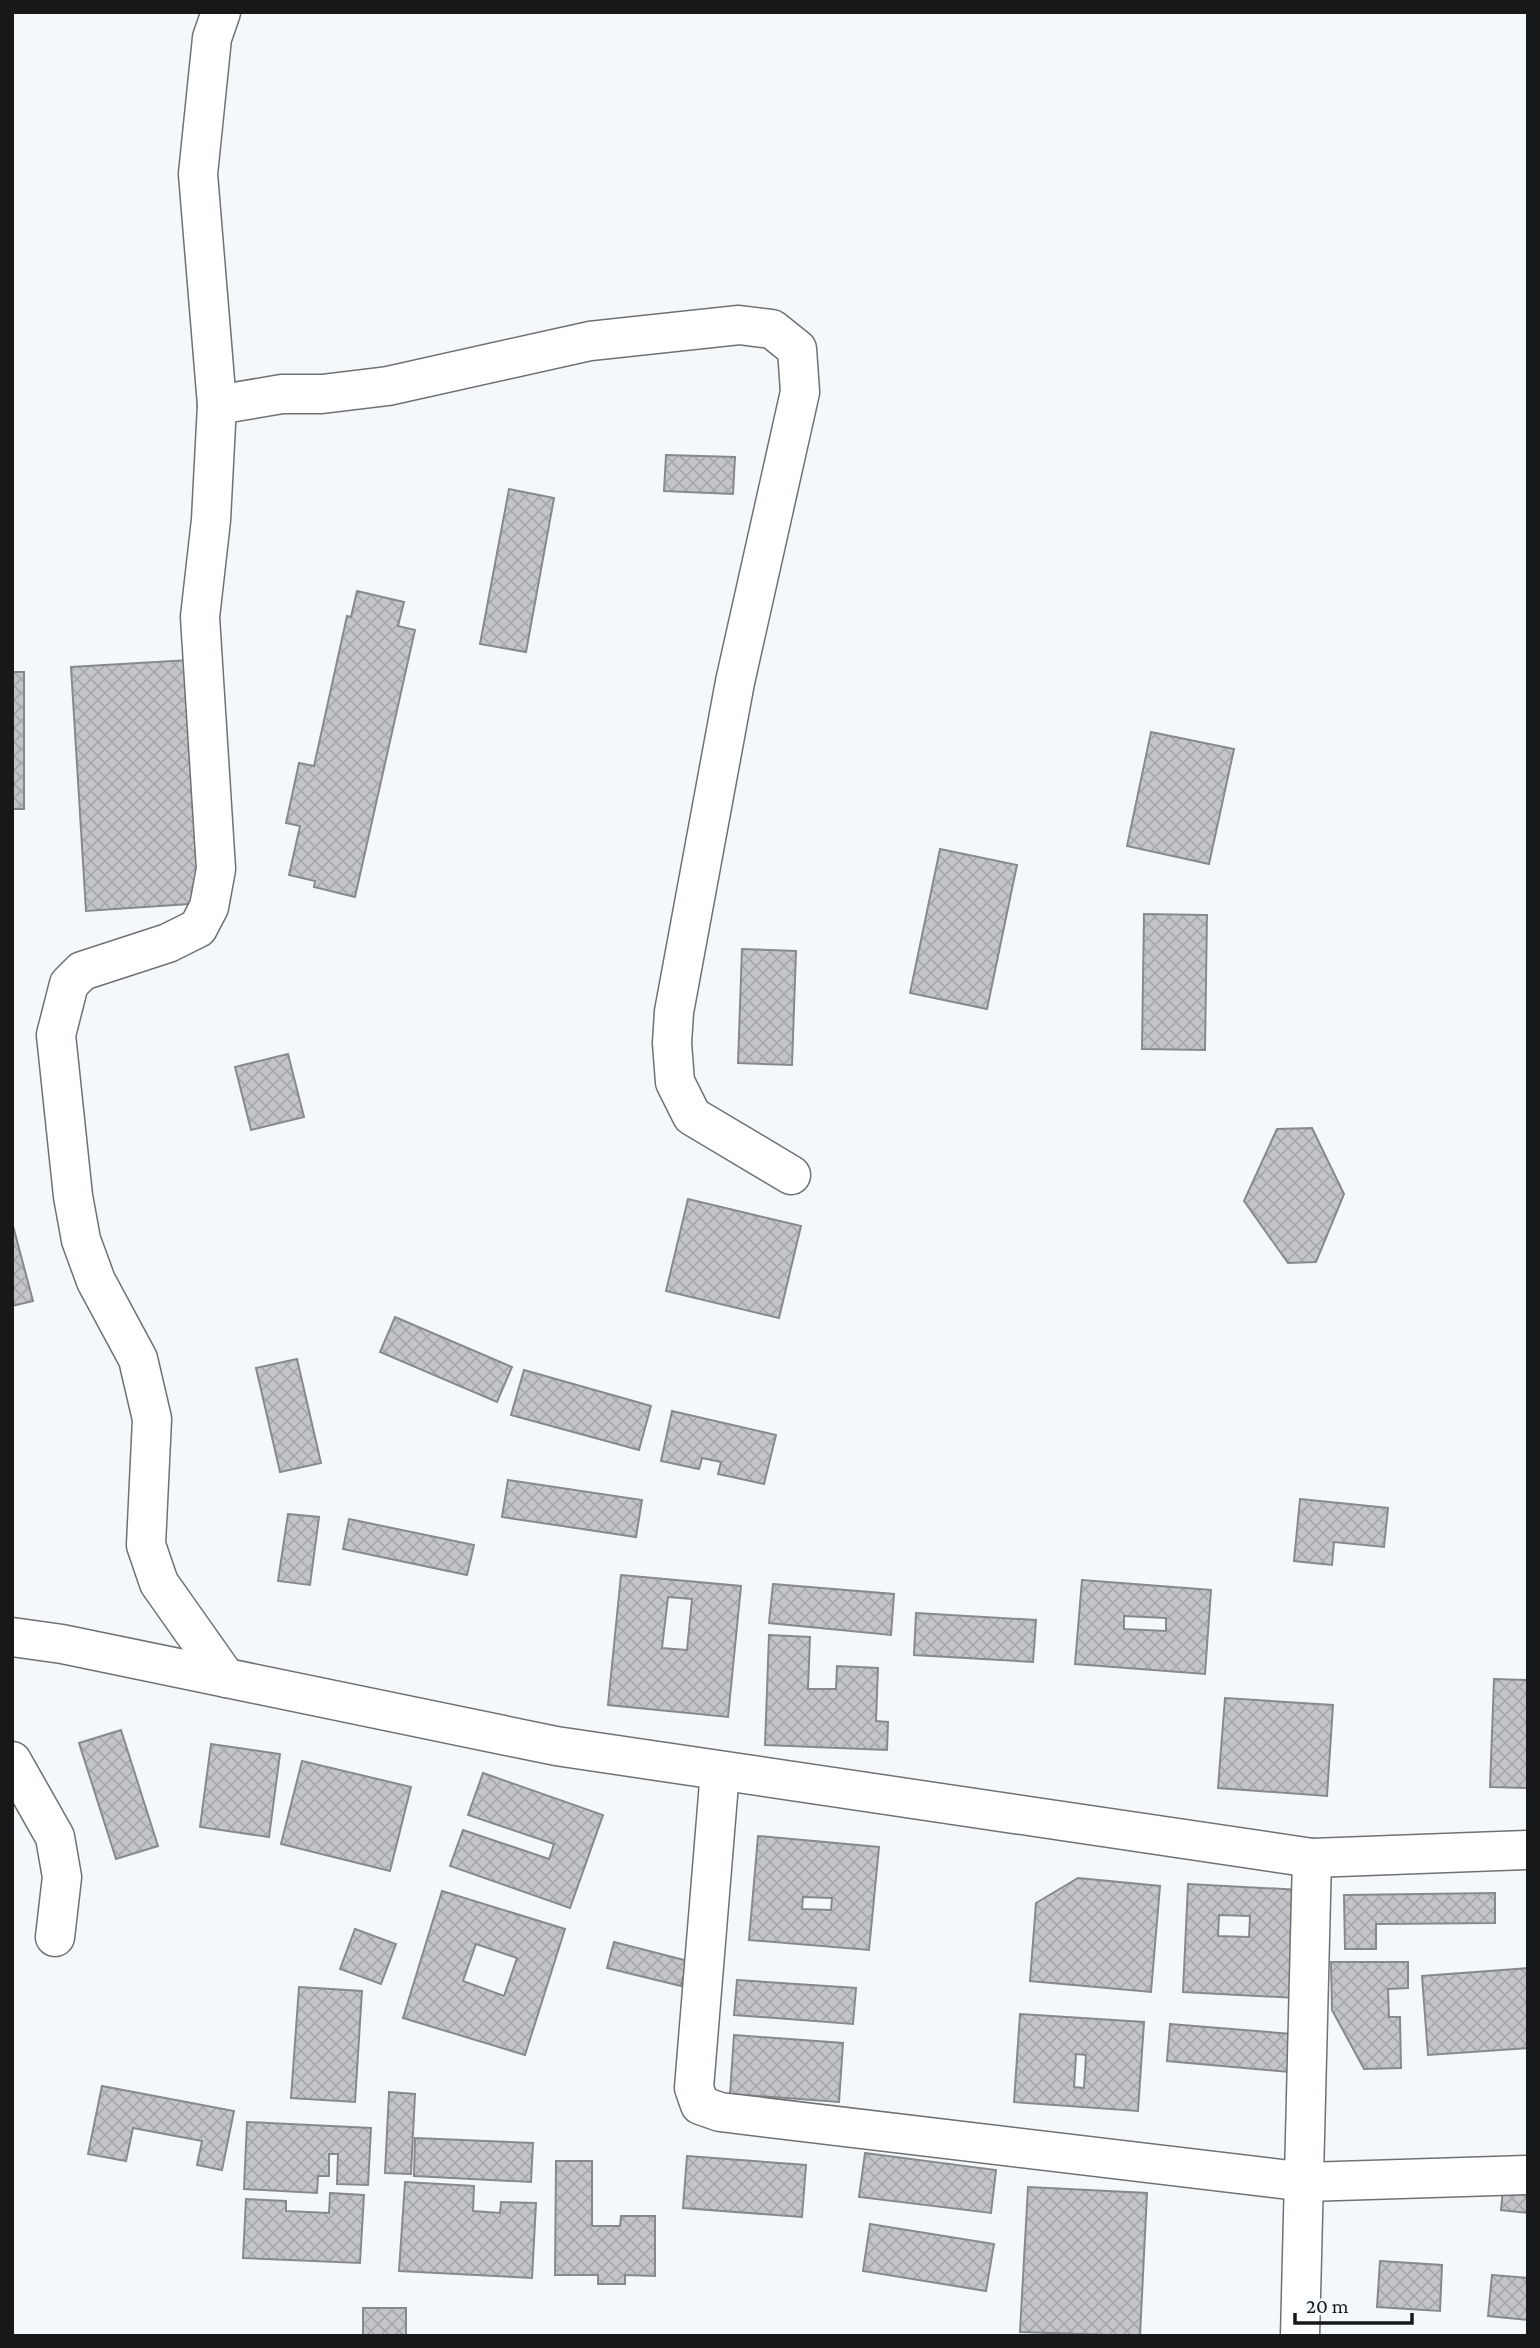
<svg xmlns="http://www.w3.org/2000/svg" width="1540" height="2348" font-family="'Crimson Pro',serif">
<style>
.building{fill:url(#building-cross-hatch);stroke:#878a8d;stroke-width:2;fill-rule:evenodd}
.lines{fill:none;stroke-linecap:round;stroke-linejoin:round}
.minor-casing{stroke:#6f7174;stroke-width:41}
.minor{stroke:#fff;stroke-width:38}
</style>
<defs>
<pattern id="building-cross-hatch" width="8" height="8" patternUnits="userSpaceOnUse" patternTransform="scale(1.75)"><rect width="8" height="8" fill="#c3c5c8"/><path d="M0 0l8 8M0 8l8-8" fill="none" stroke="#a7a8ab"/></pattern>
</defs>
<rect width="100%" height="100%" fill="#f5f8fb"/>
<g class="building">
<path d="M666,455L735,457L733,494L664,491Z"/>
<path d="M509,489L554,498L526,652L480,644Z"/>
<path d="M357,591L404,602L398,626L415,630L355,897L314,887L315,881L289,875L300,826L286,823L299,763L314,766L347,616L351,617Z"/>
<path d="M189,660L204,903L86,911L71,667Z"/>
<rect x="12" y="672" width="12" height="137"/>
<path d="M1151,732L1234,749L1209,864L1127,846Z"/>
<path d="M940,849L1017,865L987,1009L910,993Z"/>
<path d="M1144,914L1207,915L1205,1050L1142,1049Z"/>
<path d="M742,949L796,951L792,1065L738,1063Z"/>
<path d="M288,1054L304,1117L251,1130L235,1067Z"/>
<path d="M1312,1128L1344,1194L1316,1262L1288,1263L1244,1201L1277,1129Z"/>
<path d="M688,1199L801,1226L779,1318L666,1291Z"/>
<path d="M12,1222L33,1301L12,1306Z"/>
<path d="M395,1317L512,1367L497,1402L380,1352Z"/>
<path d="M297,1359L321,1463L280,1472L256,1368Z"/>
<path d="M524,1370L651,1406L639,1450L511,1415Z"/>
<path d="M672,1411L776,1435L764,1484L718,1474L721,1462L702,1458L699,1469L661,1461Z"/>
<path d="M508,1480L642,1500L636,1537L502,1517Z"/>
<path d="M1300,1499L1388,1508L1384,1547L1334,1542L1332,1565L1294,1561Z"/>
<path d="M288,1514L319,1517L310,1585L278,1581Z"/>
<path d="M349,1519L474,1545L467,1575L343,1549Z"/>
<path d="M621,1575L741,1586L728,1717L608,1705ZM668,1597L692,1599L687,1650L662,1648Z"/>
<path d="M1082,1580L1211,1590L1205,1674L1075,1664ZM1124,1616L1166,1618V1631L1124,1629Z"/>
<path d="M773,1584L894,1594L891,1635L769,1623Z"/>
<path d="M916,1613L1036,1620L1033,1662L914,1655Z"/>
<path d="M769,1635L810,1637L808,1689H836L837,1666L878,1668L876,1721L888,1722L887,1750L765,1745Z"/>
<path d="M1494,1679L1528,1680V1788L1490,1787Z"/>
<path d="M1225,1698L1333,1705L1327,1796L1218,1788Z"/>
<path d="M121,1730L158,1846L116,1859L79,1743Z"/>
<path d="M211,1744L280,1754L269,1837L200,1827Z"/>
<path d="M302,1761L411,1787L390,1871L281,1844Z"/>
<path d="M483,1773L603,1815L570,1908L450,1866L463,1830L549,1859L554,1844L468,1815Z"/>
<path d="M758,1836L879,1847L869,1950L749,1940ZM803,1897L832,1898L831,1910L802,1909Z"/>
<path d="M1078,1878L1160,1886L1151,1992L1030,1981L1036,1903Z"/>
<path d="M1188,1884L1301,1890L1296,1998L1183,1992ZM1219,1915L1250,1916L1249,1937L1218,1936Z"/>
<path d="M442,1891L565,1929L525,2055L403,2018ZM476,1944L517,1958L504,1996L463,1981Z"/>
<path d="M1495,1893V1923L1376,1924V1949H1345L1344,1895Z"/>
<path d="M355,1929L396,1944L381,1984L340,1969Z"/>
<path d="M614,1942L688,1961L681,1986L607,1968Z"/>
<path d="M1331,1962H1408V1988L1388,1989L1389,2017H1400L1401,2068L1364,2069L1332,2010Z"/>
<path d="M1528,1968V2048L1428,2055L1422,1976Z"/>
<path d="M737,1980L856,1988L853,2024L734,2015Z"/>
<path d="M299,1987L362,1991L355,2102L291,2098Z"/>
<path d="M1020,2014L1144,2022L1138,2111L1014,2102ZM1076,2054L1086,2055L1084,2088L1074,2087Z"/>
<path d="M1170,2024L1292,2034L1289,2072L1167,2061Z"/>
<path d="M734,2035L843,2043L839,2102L730,2094Z"/>
<path d="M102,2086L234,2111L222,2170L197,2165L202,2141L133,2128L126,2161L88,2154Z"/>
<path d="M389,2092L415,2094L411,2174L385,2173Z"/>
<path d="M247,2122L371,2128L368,2185L337,2184L338,2154H329V2176H318L317,2193L244,2189Z"/>
<path d="M415,2138L533,2143L531,2182L414,2176Z"/>
<path d="M865,2153L996,2170L991,2213L859,2197Z"/>
<path d="M687,2156L806,2165L802,2217L683,2208Z"/>
<path d="M556,2161H592V2226H620L621,2216H655V2276L625,2275V2284H598V2275H555Z"/>
<path d="M1504,2178L1528,2181V2213L1501,2210Z"/>
<path d="M405,2182L474,2186L473,2211L500,2213L501,2202L536,2203L532,2278L399,2271Z"/>
<path d="M1028,2187L1147,2193L1140,2336L1020,2332Z"/>
<path d="M330,2193L364,2195L360,2263L243,2258L246,2199L286,2201V2211L329,2213Z"/>
<path d="M870,2224L994,2244L986,2291L863,2271Z"/>
<path d="M1380,2261L1442,2265L1440,2311L1377,2307Z"/>
<path d="M1492,2275L1528,2278V2320L1488,2316Z"/>
<rect x="363" y="2308" width="43" height="28"/>
</g>
<g class="lines">
<g class="minor-casing">
<g id="minor">
<path d="M217,405L198,174L212,38L221,12"/>
<path d="M12,1637L62,1644L556,1746L1312,1858L1528,1850"/>
<path d="M226,1678L159,1583L146,1545L152,1419L138,1359L96,1281L81,1240L73,1196L56,1035L69,984L82,971L168,943L198,928L209,907L216,869L200,617L211,520L217,405L282,394H322L388,386L590,341L739,325L772,329L797,349L800,392L735,682L674,1012L672,1043L675,1082L692,1116L791,1175"/>
<path d="M12,1761L55,1837L62,1877L55,1937"/>
<path d="M720,1771L694,2088L700,2105L720,2112L1306,2182L1528,2175"/>
<path d="M1300,2336L1312,1858"/>
</g>
</g>
<use href="#minor" class="minor"/>
</g>
<rect width="1540" height="2348" fill="none" stroke="#171819" stroke-width="28"/>
<path d="M1295 2313v10h117v-10" fill="none" stroke="#171819" stroke-width="3.5"/>
<text x="1306" y="2313" font-size="21" fill="#171819" stroke="#f5f8fb" stroke-width="5" paint-order="stroke">20 m</text>
</svg>
